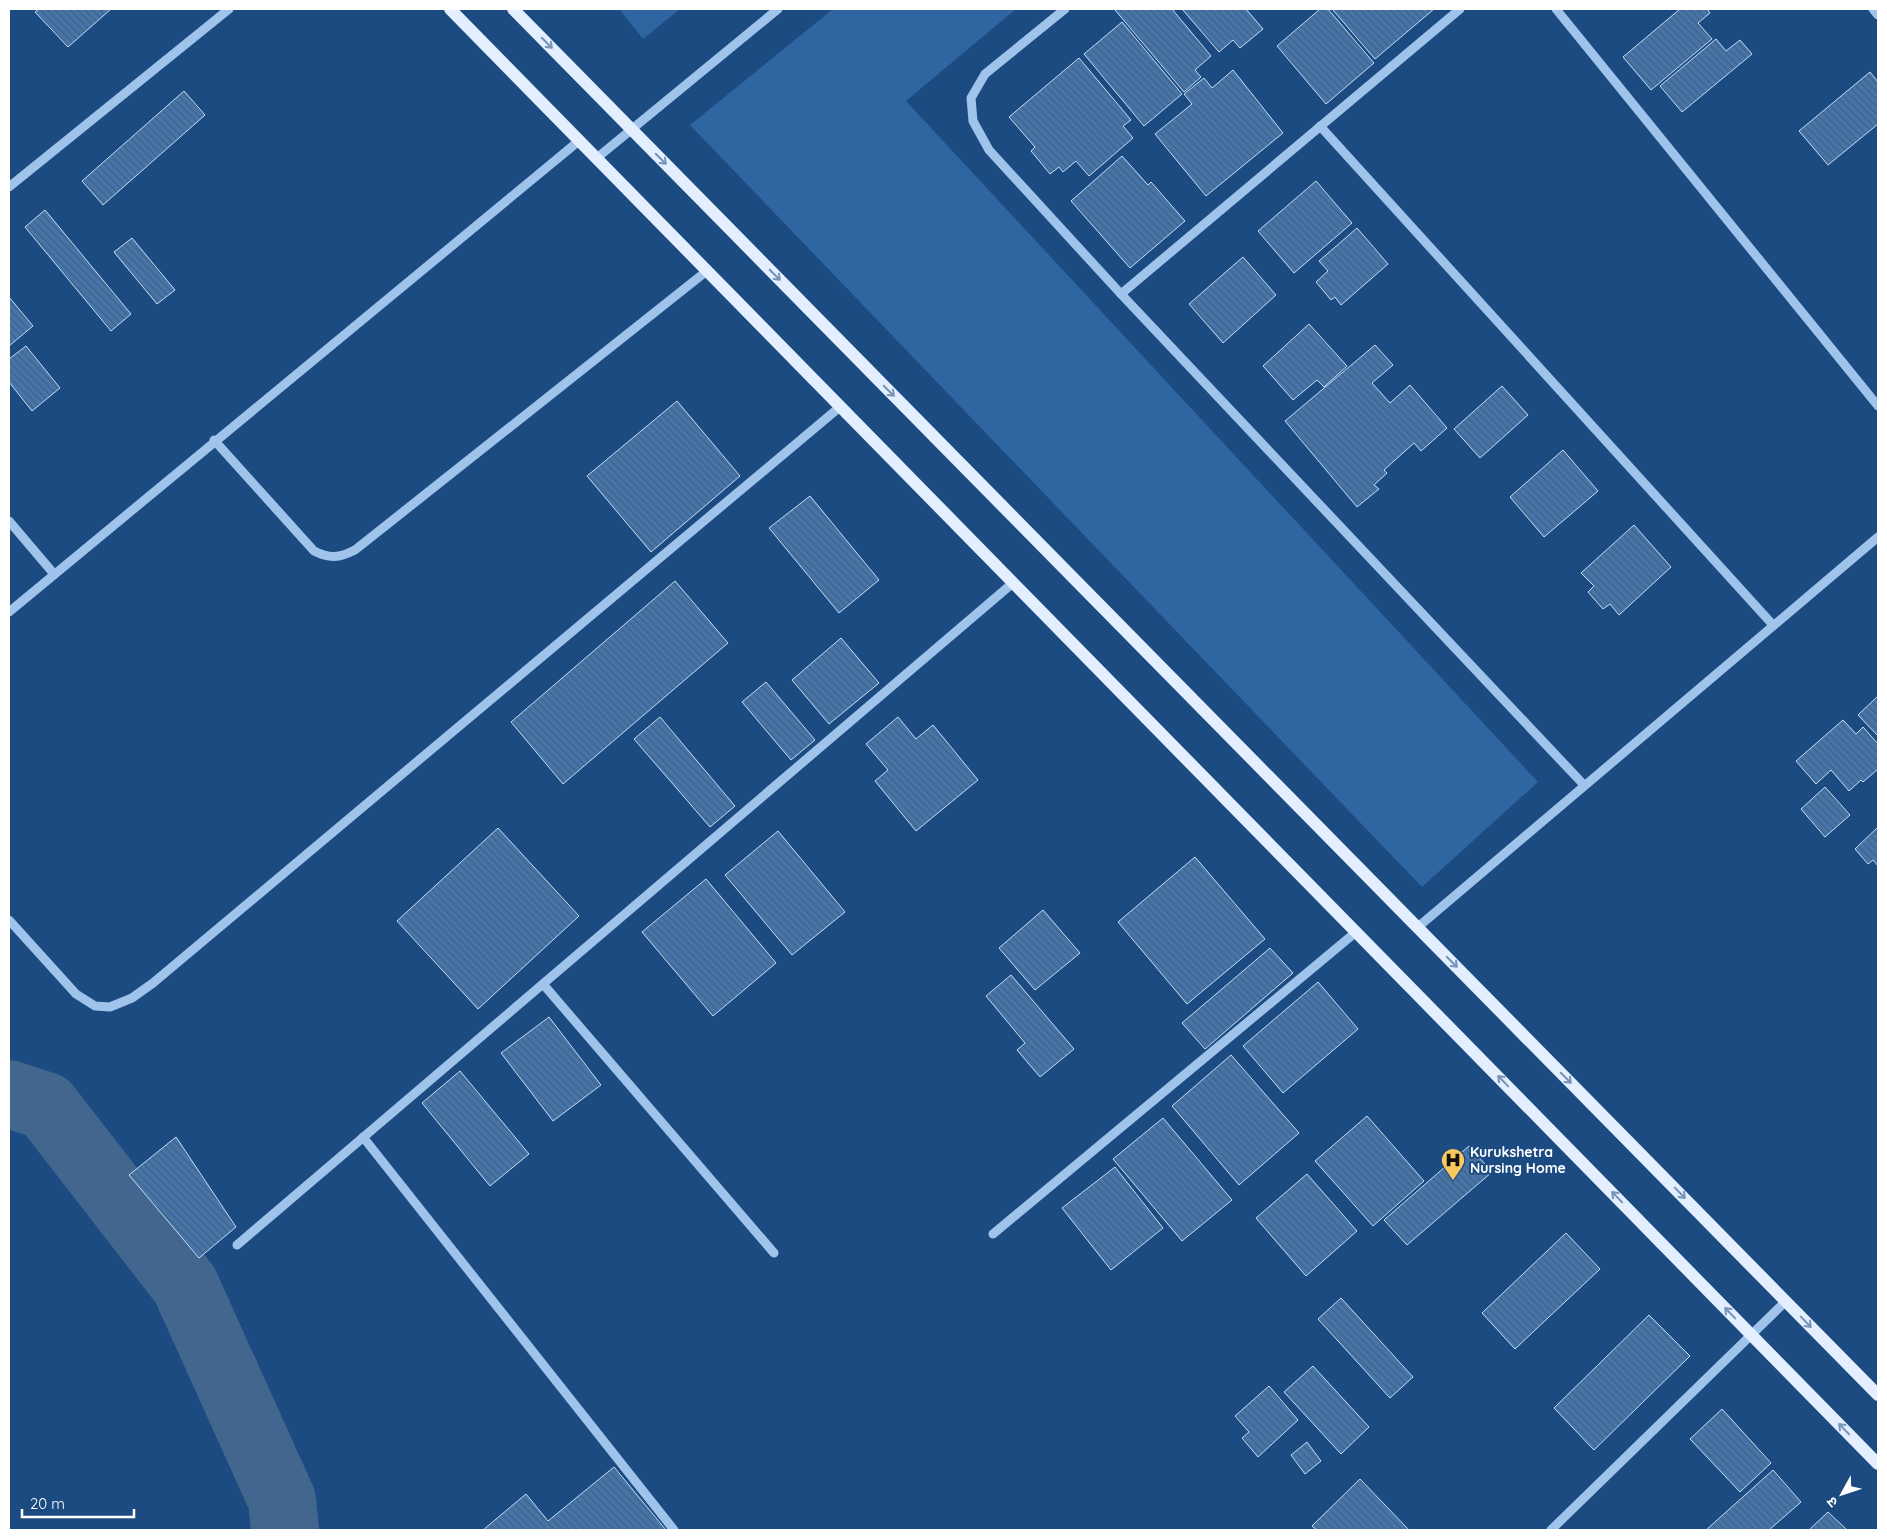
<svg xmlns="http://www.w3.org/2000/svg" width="1887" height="1539" font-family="Quicksand,'Noto Sans Devanagari',sans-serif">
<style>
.grass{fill:#2f65a0}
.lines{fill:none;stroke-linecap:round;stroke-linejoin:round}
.river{stroke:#43668e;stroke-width:68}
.building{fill:url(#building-back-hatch);stroke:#c4ddf7}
.minor{stroke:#9fc3ea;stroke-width:9}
.major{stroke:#e3eefe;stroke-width:12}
.oneway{stroke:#7594b9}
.labels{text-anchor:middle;stroke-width:4;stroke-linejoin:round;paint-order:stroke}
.poi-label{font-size:14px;font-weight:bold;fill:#fff;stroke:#1b4b81;text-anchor:start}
</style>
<defs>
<pattern id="building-back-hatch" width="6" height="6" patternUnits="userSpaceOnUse" patternTransform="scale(1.25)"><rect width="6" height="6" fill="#4475ab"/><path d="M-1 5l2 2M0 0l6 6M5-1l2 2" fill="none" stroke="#48607c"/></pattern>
</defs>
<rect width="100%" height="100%" fill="#1b4b81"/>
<g class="grass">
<path d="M619,9H680L643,39Z"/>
<path d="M833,9H1016L906,101L1538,782L1422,887L690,125Z"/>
</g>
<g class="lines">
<path class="river" d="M9,1094L46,1106L185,1285L282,1500L285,1530"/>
</g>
<g class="building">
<path d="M39,9H111L68,47L35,12Z"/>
<path d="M1117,9H1172L1211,56L1195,70L1201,77L1184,92L1115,10Z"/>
<path d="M1182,9H1246L1263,29L1240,48L1233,40L1219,52Z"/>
<path d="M1320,9H1328L1374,63L1326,104L1277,46Z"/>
<path d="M1332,9H1434L1375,59Z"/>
<path d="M1680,9H1707L1710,13L1698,23L1712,39L1651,90L1623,57Z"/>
<path d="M1122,22L1182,94L1144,126L1084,54Z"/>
<path d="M1716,39L1726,51L1740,40L1752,54L1682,112L1660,86Z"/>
<path d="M1079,58L1131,120L1123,126L1133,138L1089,176L1076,161L1063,172L1059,167L1050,174L1031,151L1035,147L1009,117Z"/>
<path d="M1233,70L1283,133L1206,196L1155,134L1192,104L1184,94L1204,78L1212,88Z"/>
<path d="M1870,72L1878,82V124L1828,165L1799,131Z"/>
<path d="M184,91L205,115L103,205L82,181Z"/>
<path d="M1122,156L1148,185L1151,182L1185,221L1130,268L1071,201Z"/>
<path d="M1316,181L1352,223L1294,273L1258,231Z"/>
<path d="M45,210L131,314L111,331L25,227Z"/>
<path d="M1357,228L1388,264L1341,305L1335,297L1331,300L1316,282L1328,271L1319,261Z"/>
<path d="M132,238L175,290L157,304L114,252Z"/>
<path d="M1243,257L1276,295L1223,343L1189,304Z"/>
<path d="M9,297L33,326L9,346Z"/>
<path d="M1309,324L1347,366L1324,387L1317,380L1293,400L1263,366Z"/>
<path d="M1375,345L1393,365L1372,383L1390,403L1410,385L1447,428L1421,451L1414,443L1384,470L1387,473L1374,485L1379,489L1357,507L1285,421Z"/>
<path d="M26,346L60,388L32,411L9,382V359Z"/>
<path d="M1502,386L1528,415L1480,458L1454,429Z"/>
<path d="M677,401L740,476L651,552L587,476Z"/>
<path d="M1563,450L1598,491L1544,537L1510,497Z"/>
<path d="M810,496L879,580L839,613L769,528Z"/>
<path d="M1634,525L1671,567L1619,615L1610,604L1603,609L1588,592L1594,586L1581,573Z"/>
<path d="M675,581L728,643L563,784L511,722Z"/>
<path d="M841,638L879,683L829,724L792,680Z"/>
<path d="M766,682L815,740L791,760L742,702Z"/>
<path d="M1878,696V736L1858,715Z"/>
<path d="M660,717L735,806L710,827L634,739Z"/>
<path d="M898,717L916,739L933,725L978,780L916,831L875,781L888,770L866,744Z"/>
<path d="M1843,720L1856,734L1863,727L1878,744V769L1863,782L1861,780L1849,791L1831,770L1816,784L1796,761Z"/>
<path d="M1825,787L1850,815L1825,837L1801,809Z"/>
<path d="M1878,827V866L1873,860L1868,864L1855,849Z"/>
<path d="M498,828L579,916L478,1009L397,921Z"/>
<path d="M778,831L845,912L792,955L725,875Z"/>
<path d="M1195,857L1265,939L1187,1004L1118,922Z"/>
<path d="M706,879L776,963L713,1016L642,932Z"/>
<path d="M1043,910L1080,953L1035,990L999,948Z"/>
<path d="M1270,948L1293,973L1205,1049L1182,1023Z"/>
<path d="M1011,975L1074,1049L1040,1077L1017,1050L1025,1043L986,996Z"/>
<path d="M1318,982L1358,1029L1283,1093L1243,1046Z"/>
<path d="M549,1017L601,1085L553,1121L501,1053Z"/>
<path d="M1231,1055L1299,1133L1239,1185L1172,1106Z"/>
<path d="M460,1071L529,1154L490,1186L422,1103Z"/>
<path d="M1367,1116L1424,1181L1373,1226L1315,1161Z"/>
<path d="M1163,1118L1232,1200L1182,1241L1113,1159Z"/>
<path d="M176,1137L236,1227L199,1258L129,1175Z"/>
<path d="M1469,1146L1492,1172L1407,1245L1384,1220Z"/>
<path d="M1115,1167L1163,1228L1111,1270L1062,1208Z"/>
<path d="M1307,1174L1357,1231L1306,1276L1256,1218Z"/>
<path d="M1566,1233L1600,1269L1515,1349L1482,1313Z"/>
<path d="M1341,1298L1413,1377L1390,1398L1318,1319Z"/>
<path d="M1649,1315L1690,1356L1594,1450L1554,1408Z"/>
<path d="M1313,1366L1369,1427L1341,1454L1284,1392Z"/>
<path d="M1269,1386L1298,1420L1258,1457L1242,1438L1249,1432L1235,1416Z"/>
<path d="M1722,1409L1771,1463L1740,1492L1690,1439Z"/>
<path d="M1307,1442L1321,1461L1305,1474L1291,1455Z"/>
<path d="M614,1467L666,1530H483L526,1494L548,1521Z"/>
<path d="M1773,1470L1801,1502L1769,1530H1706Z"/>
<path d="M1360,1479L1409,1530H1317L1312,1526Z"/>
<path d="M1828,1512L1847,1530H1809Z"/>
</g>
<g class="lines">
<g class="minor">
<path d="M1065,9L985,74L971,98L973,121L989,150L1121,294L1584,785"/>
<path d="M1556,9L1878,406"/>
<path d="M1873,9L1878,15"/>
<path d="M1320,126L1773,625"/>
<path d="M598,157L778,9"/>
<path d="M9,187L229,9"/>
<path d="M1121,294L1460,9"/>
<path d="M214,440L314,551C330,559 339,558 355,550L708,270"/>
<path d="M9,521L54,574"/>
<path d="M9,612L580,140"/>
<path d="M9,920L76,994L95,1006L110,1007L132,998L153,983L841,406"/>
<path d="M1418,927L1878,537"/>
<path d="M543,984L774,1253"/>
<path d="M363,1137L674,1530"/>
<path d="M993,1234L1356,932"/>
<path d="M237,1245L1014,582"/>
<path d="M1551,1530L1786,1301"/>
</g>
<g class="major">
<path d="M450,9L1878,1464"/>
<path d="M513,9L1878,1395"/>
</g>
</g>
<defs><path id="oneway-shaft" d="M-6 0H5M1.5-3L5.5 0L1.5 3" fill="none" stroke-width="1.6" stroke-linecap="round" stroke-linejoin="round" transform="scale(1.25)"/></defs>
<g class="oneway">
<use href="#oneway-shaft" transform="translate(547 43) rotate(45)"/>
<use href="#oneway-shaft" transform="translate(661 159) rotate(45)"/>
<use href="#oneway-shaft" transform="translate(775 275) rotate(45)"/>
<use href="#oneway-shaft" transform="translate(889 391) rotate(45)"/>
<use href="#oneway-shaft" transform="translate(1452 962) rotate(45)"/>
<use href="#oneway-shaft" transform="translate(1566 1078) rotate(45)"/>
<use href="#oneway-shaft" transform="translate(1503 1081) rotate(-134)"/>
<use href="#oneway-shaft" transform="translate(1680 1193) rotate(46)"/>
<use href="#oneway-shaft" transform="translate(1617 1197) rotate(-134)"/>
<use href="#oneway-shaft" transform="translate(1730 1313) rotate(-134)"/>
<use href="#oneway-shaft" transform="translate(1806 1322) rotate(46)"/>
<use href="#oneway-shaft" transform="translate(1844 1429) rotate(-134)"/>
</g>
<defs>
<g id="hospital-pin" transform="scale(1.25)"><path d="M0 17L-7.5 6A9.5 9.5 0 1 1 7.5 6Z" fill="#fbc85c" stroke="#1b4b81"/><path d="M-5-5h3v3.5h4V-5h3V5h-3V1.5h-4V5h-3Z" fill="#111"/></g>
</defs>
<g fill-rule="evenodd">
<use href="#hospital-pin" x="1453" y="1160"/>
</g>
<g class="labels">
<g class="poi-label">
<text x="1470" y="1157">Kurukshetra<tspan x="1470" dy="16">Nursing Home</tspan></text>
</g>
</g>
<rect width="1887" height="1539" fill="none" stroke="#ffffff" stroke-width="20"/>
<g transform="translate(1842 1494) rotate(230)" stroke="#1b4b81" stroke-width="4" paint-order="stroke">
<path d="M0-4L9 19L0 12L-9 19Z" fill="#ffffff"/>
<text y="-8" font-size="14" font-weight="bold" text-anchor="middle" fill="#ffffff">उ</text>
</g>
<path d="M22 1509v8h112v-8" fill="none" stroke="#ffffff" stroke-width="2.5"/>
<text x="30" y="1509" font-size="15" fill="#ffffff" stroke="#1b4b81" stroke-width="4" paint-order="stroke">20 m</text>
</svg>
